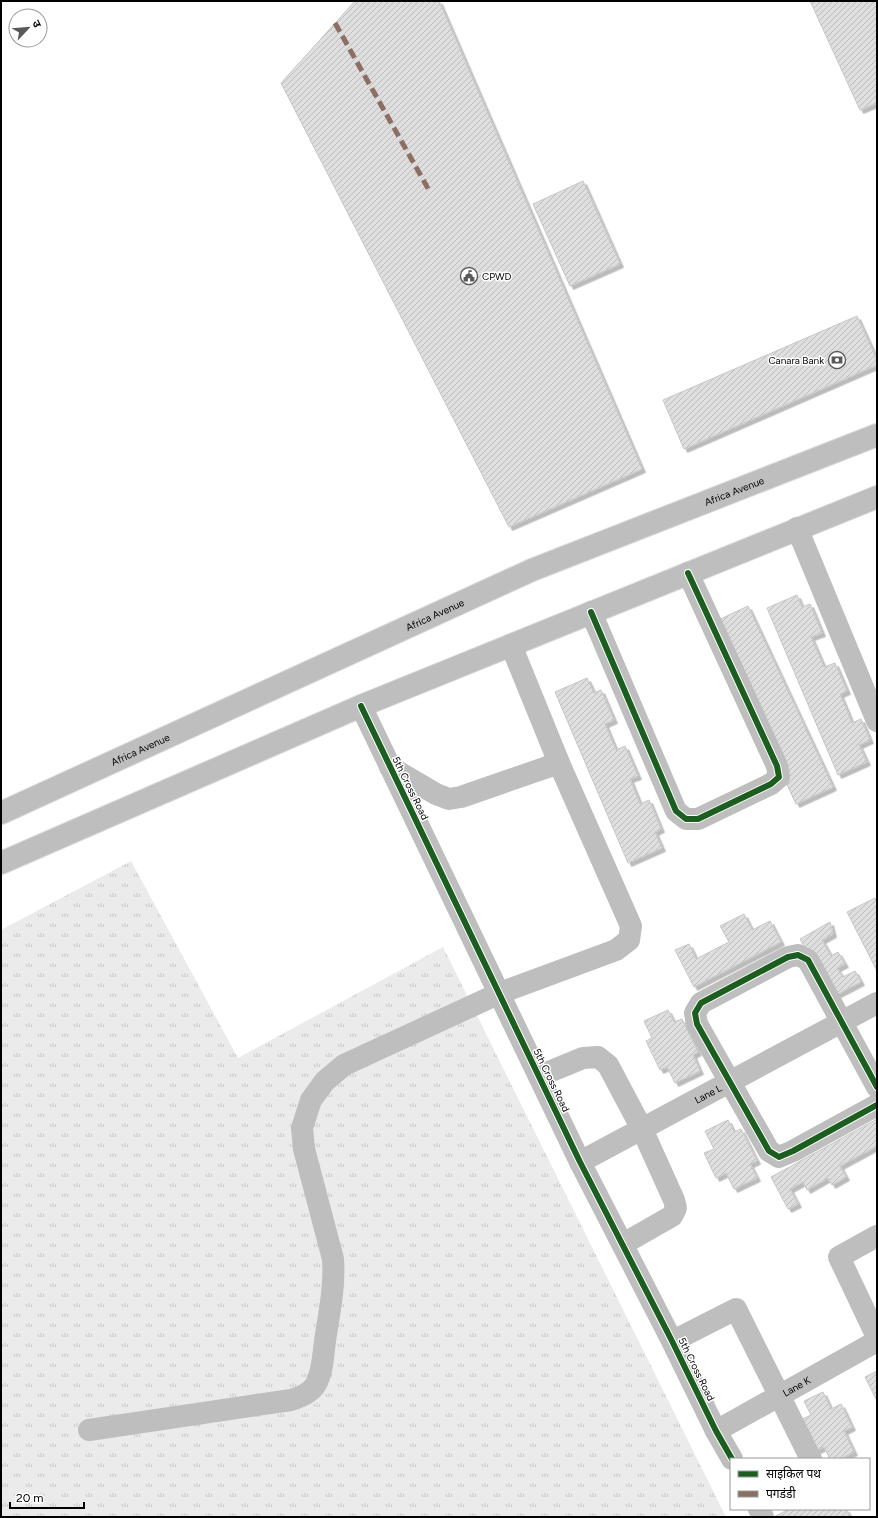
<svg xmlns="http://www.w3.org/2000/svg" width="878" height="1518" font-family="Figtree,'Noto Sans Devanagari',sans-serif">
<style>
.park{fill:url(#park-tufts)}
.building{fill:url(#building-hatch);stroke:#c6c6c6;filter:url(#shadow)}
.lines{fill:none;stroke-linecap:round;stroke-linejoin:round}
.major-casing{stroke:#dbdbdb;stroke-width:24}
.minor{stroke:#bebebe;stroke-width:22}
.major{stroke:#bebebe;stroke-width:22}
.quiet{stroke:#8d6e63;stroke-width:5;stroke-dasharray:10 5;stroke-linecap:butt}
.cycleway-casing{stroke:#fff;stroke-width:8}
.cycleway{stroke:#1b5e20;stroke-width:6}
.labels{text-anchor:middle;stroke-width:3;stroke-linejoin:round;paint-order:stroke}
.poi-label{font-size:10px;fill:#000;stroke:#fff;text-anchor:start}
.street-label{font-size:10px;fill:#000;stroke:#fff}
</style>
<defs>
<pattern id="park-tufts" width="24" height="20" patternUnits="userSpaceOnUse"><rect width="24" height="20" fill="#ebebeb"/><path d="M3 7l-1-3M5 7V3M7 7l1-3M15 17l-1-3M17 17v-4M19 17l1-3" fill="none" stroke="#c8c8c8"/></pattern>
<pattern id="building-hatch" width="6" height="6" patternUnits="userSpaceOnUse"><rect width="6" height="6" fill="#dedede"/><path d="M-1 1l2-2M0 6l6-6M5 7l2-2" fill="none" stroke="#bdbdbd"/></pattern>
<filter id="shadow"><feDropShadow dx="3.5" dy="3.5" stdDeviation="0" flood-color="#0004"/></filter>
</defs>
<rect width="100%" height="100%" fill="#fff"/>
<path class="park" d="M131,861L238,1058L443,947L726,1517H1V930Z"/>
<g class="building">
<path d="M355,1H439L642,469L509,527L281,83Z"/>
<path d="M810,1H877V103L860,110Z"/>
<path d="M583,181L620,264L570,286L533,204Z"/>
<path d="M857,316L877,360V365L684,449L663,400Z"/>
<path d="M797,595L802,607L810,604L822,633L811,637L824,667L835,663L847,691L840,694L852,723L861,719L870,740L859,745L867,762L838,775L767,608Z"/>
<path d="M748,606L833,787L796,804L712,623Z"/>
<path d="M587,678L594,693L601,690L614,720L605,724L616,750L625,746L638,776L630,779L640,804L649,800L661,829L655,832L662,848L628,863L555,692Z"/>
<path d="M875,898L877,903V971L847,912Z"/>
<path d="M744,914L752,930L770,921L781,942L694,987L675,950L689,944L696,959L729,942L720,926Z"/>
<path d="M830,922L833,934L822,940L831,956L838,952L845,964L837,968L843,977L855,971L861,982L832,997L800,939Z"/>
<path d="M668,1010L674,1022L682,1019L698,1052L693,1055L700,1071L675,1083L667,1067L660,1070L646,1041L652,1038L644,1021Z"/>
<path d="M877,1119V1146L840,1166L846,1177L832,1185L828,1178L807,1190L803,1182L790,1189L798,1204L788,1209L771,1177Z"/>
<path d="M728,1120L734,1132L741,1129L757,1161L750,1164L757,1178L734,1189L726,1173L716,1178L704,1153L714,1149L705,1131Z"/>
<path d="M877,1371V1401L865,1377Z"/>
<path d="M823,1392L831,1409L841,1404L852,1427L844,1431L854,1452L840,1459H830L824,1447L815,1451L800,1420L811,1415L804,1401Z"/>
<path d="M789,1509H846L850,1517H774Z"/>
</g>
<g class="lines">
<g class="major-casing">
<g id="major">
<path id="s3" d="M1,813L532,570L877,435"/>
<path d="M1,863L361,706L877,497"/>
</g>
</g>
<g class="minor">
<path d="M797,528L877,721"/>
<path d="M591,612L676,811L686,819H698L771,784L779,777L777,766L688,573"/>
<path d="M361,706L580,1162L671,1339L716,1431L732,1459"/>
<path d="M390,767L436,794L449,799L461,797L559,763"/>
<path d="M539,1076L583,1058L598,1057L608,1065L642,1129L674,1200L676,1208L672,1216L623,1244"/>
<path d="M877,1087L808,960L798,955L788,957L701,1003L695,1013L697,1024L769,1151L779,1157L793,1151L877,1105"/>
<path id="s1" d="M580,1162L877,1003"/>
<path d="M877,1236L839,1257L877,1337"/>
<path d="M673,1341L736,1309L811,1459"/>
<path d="M89,1430L291,1400C301,1397 311,1393 316,1384C323,1371 323,1355 325,1341C329,1314 335,1287 333,1259L304,1149L302,1128L311,1100L325,1081L344,1065L500,993L616,950L629,940L631,926L559,763L511,645"/>
<path id="s2" d="M716,1431L877,1341"/>
<path d="M759,1509L763,1517"/>
</g>
<use href="#major" class="major"/>
<path class="quiet" d="M335,23L430,192"/>
<g class="cycleway-casing">
<g id="cycleway">
<path d="M591,612L676,811L686,819H698L771,784L779,777L777,766L688,573"/>
<path d="M361,706L580,1162L671,1339L716,1431L732,1459"/>
<path d="M877,1087L808,960L798,955L788,957L701,1003L695,1013L697,1024L769,1151L779,1157L793,1151L877,1105"/>
</g>
</g>
<use href="#cycleway" class="cycleway"/>
</g>
<defs>
<g id="civic-ring" transform="scale(0.9)"><circle r="9.5" fill="#fff" stroke="#595959" stroke-width="1.5"/><path d="M-.6-6.5H3V-4.5H.6V-3L4-1V1h2V6H-6V1h2V-1L-.6-3ZM-1.2 2.5V6h2.4V2.5Z" fill="#595959"/></g>
<g id="bank-ring" transform="scale(0.9)"><circle r="9.5" fill="#fff" stroke="#595959" stroke-width="1.5"/><path d="M-6-4H6V4H-6ZM0-2.3a2.3 2.3 0 1 0 0 4.6a2.3 2.3 0 1 0 0-4.6Z" fill="#595959"/></g>
</defs>
<g fill-rule="evenodd">
<use href="#civic-ring" x="469" y="276"/>
<use href="#bank-ring" x="837" y="360"/>
</g>
<g class="labels">
<g class="poi-label">
<text x="482" y="280">CPWD</text>
<text x="824" y="364" text-anchor="end">Canara Bank</text>
</g>
<g class="street-label">
<text dy="4" stroke="none"><textPath href="#s3" startOffset="801">Africa Avenue</textPath></text>
<text dy="4" stroke="none"><textPath href="#s3" startOffset="477">Africa Avenue</textPath></text>
<text dy="4" stroke="none"><textPath href="#s3" startOffset="153">Africa Avenue</textPath></text>
<text transform="translate(411 788) rotate(64)" y="4">5th Cross Road</text>
<text transform="translate(552 1080) rotate(64)" y="4">5th Cross Road</text>
<text dy="4" stroke="none"><textPath href="#s1" startOffset="145">Lane L</textPath></text>
<text transform="translate(697 1369) rotate(64)" y="4">5th Cross Road</text>
<text dy="4" stroke="none"><textPath href="#s2" startOffset="92">Lane K</textPath></text>
</g>
</g>
<rect width="878" height="1518" fill="none" stroke="#000000" stroke-width="4"/>
<rect x="730" y="1458" width="140" height="52" fill="#ffffff" stroke="#999999"/>
<rect x="738" y="1471" width="20" height="6" fill="#1b5e20" stroke="#999999"/>
<text x="766" y="1478" font-size="12" fill="#000000">साइकिल पथ</text>
<rect x="738" y="1491" width="20" height="6" fill="#8d6e63" stroke="#999999"/>
<text x="766" y="1498" font-size="12" fill="#000000">पगडंडी</text>
<g transform="translate(28 28) rotate(64)"><circle r="19" fill="#ffffff" stroke="#999999"/>
<path d="M0-3L7 15L0 10L-7 15Z" fill="#595959"/>
<text y="-6" font-size="11" font-weight="bold" text-anchor="middle" fill="#000000">उ</text>
</g>
<path d="M10 1502v6h74v-6" fill="none" stroke="#000000" stroke-width="2"/>
<text x="16" y="1502" font-size="12" fill="#000000" stroke="#ffffff" stroke-width="3" paint-order="stroke">20 m</text>
</svg>
